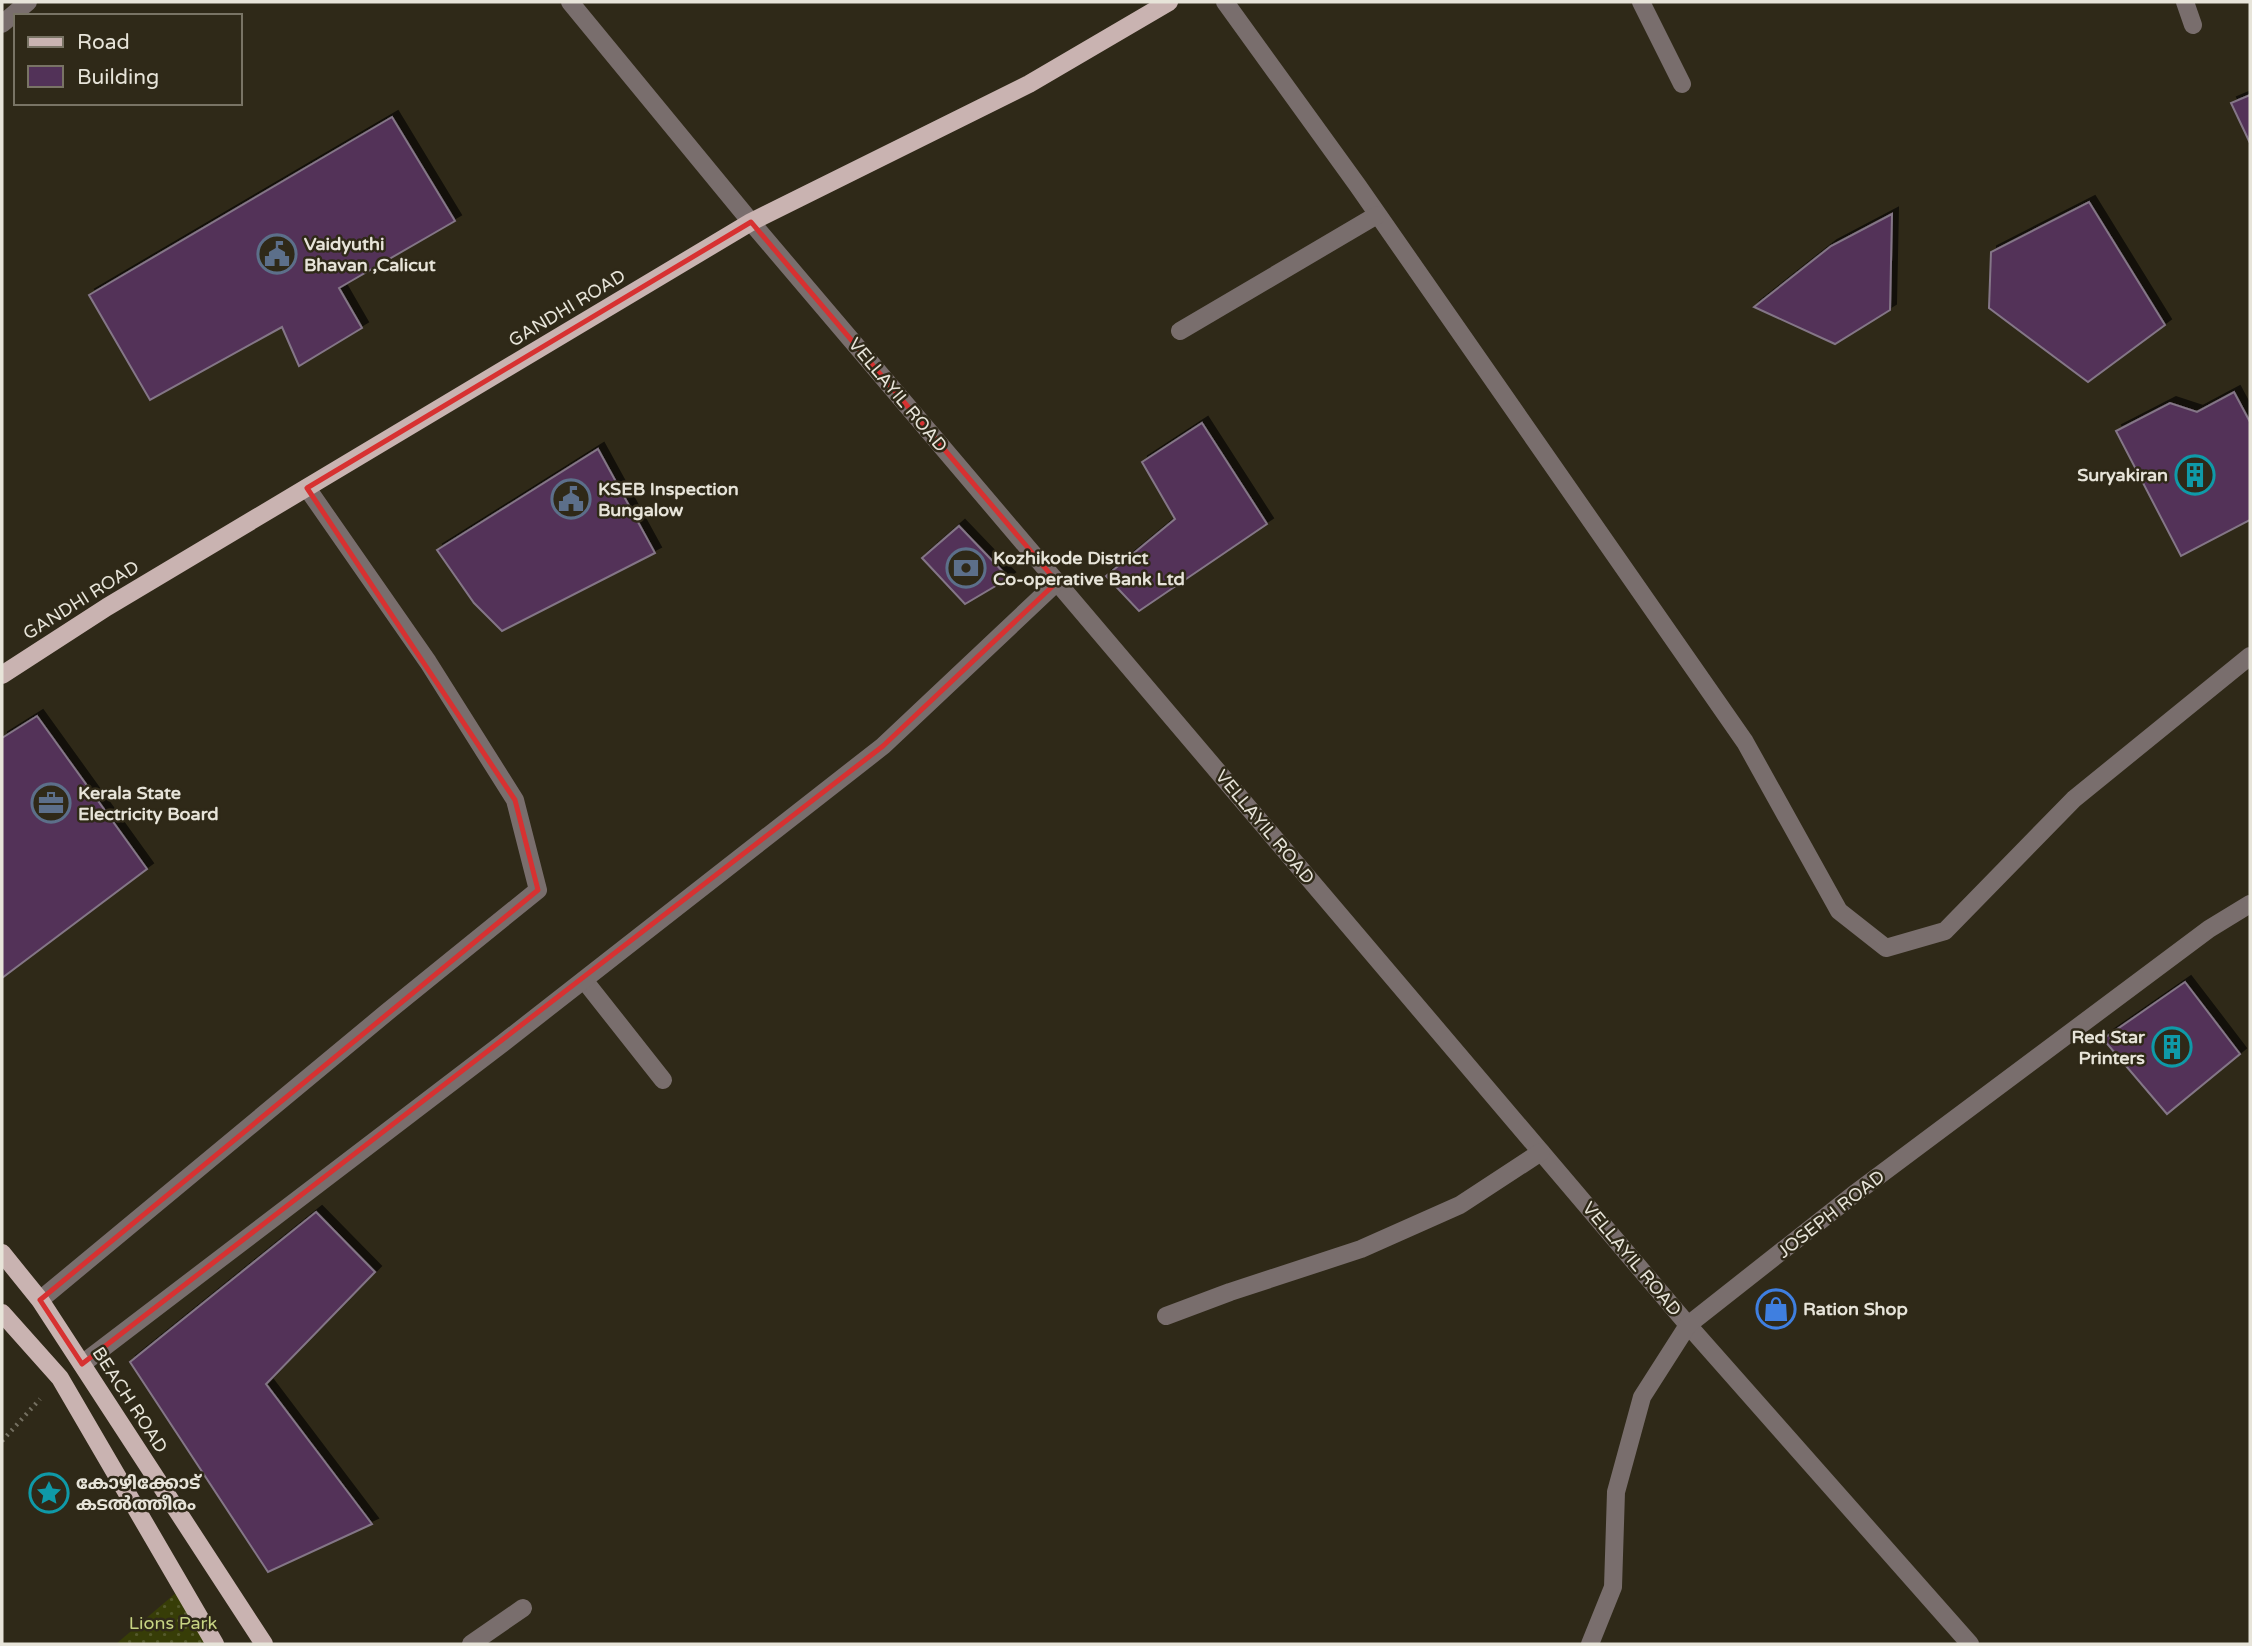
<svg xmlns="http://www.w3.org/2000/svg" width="2252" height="1646" font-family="'Varela Round','Noto Sans Malayalam',sans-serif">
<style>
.green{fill:url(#green-dots)}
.building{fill:#523258;stroke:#847687;stroke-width:2;filter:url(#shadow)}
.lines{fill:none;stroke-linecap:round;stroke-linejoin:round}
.path{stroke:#757061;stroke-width:4.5;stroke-dasharray:2 5;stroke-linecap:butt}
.minor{stroke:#796e6d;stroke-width:18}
.major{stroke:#c9b3b1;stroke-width:18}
.marked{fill:none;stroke:#d73131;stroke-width:5;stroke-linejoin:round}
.labels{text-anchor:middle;stroke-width:5;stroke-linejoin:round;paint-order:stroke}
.poi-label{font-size:18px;font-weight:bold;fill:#e7e4d9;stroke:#2f2918;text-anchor:start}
.street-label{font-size:18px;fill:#e7e4d9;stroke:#2f2918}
.park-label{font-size:18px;fill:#c7d483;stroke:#2f2918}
</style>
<defs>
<pattern id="green-dots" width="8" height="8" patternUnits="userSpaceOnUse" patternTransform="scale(1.75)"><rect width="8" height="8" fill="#373d07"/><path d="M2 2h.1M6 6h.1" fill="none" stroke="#54592b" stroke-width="1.8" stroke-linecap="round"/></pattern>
<filter id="shadow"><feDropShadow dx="6" dy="-6" stdDeviation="0" flood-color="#0009"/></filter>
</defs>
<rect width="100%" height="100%" fill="#2f2918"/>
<path class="green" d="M177,1592L210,1644H116Z"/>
<g class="building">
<path d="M2250,95V143L2231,103Z"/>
<path d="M392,117L455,221L339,288L362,328L299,366L282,327L150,400L89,295Z"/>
<path d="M2089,202L2165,325L2088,382L1989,308L1991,252Z"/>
<path d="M1892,214L1890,310L1835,344L1754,307L1831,246Z"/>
<path d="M2234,392L2250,422V520L2181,556L2116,431L2170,403L2197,412Z"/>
<path d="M1202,423L1267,524L1139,611L1106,576L1175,519L1142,462Z"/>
<path d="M598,449L655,553L502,631L474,603L437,550Z"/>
<path d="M959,526L1009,578L965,604L922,558Z"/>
<path d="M37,716L147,869L2,978V738Z"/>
<path d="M2185,982L2240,1054L2167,1114L2103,1039Z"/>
<path d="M316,1212L375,1272L266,1384L372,1524L268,1572L130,1362Z"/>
</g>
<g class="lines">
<path class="path" d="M2,1441L40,1399"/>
<g class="minor">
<path d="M570,2L751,222L1688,1325L1970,1644"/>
<path d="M1225,2L1358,186L1745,742L1839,911L1886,948L1945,931L2074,799L2250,656"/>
<path d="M1641,2L1682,84"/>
<path d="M2185,2L2193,25"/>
<path d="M2,24L28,2"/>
<path d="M1180,331L1377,215"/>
<path d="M584,980L663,1080"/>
<path d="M40,1300L386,1013L538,890L515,800L428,662L307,488"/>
<path d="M1166,1316L1230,1292L1361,1249L1460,1205L1541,1152"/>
<path d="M82,1364L503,1043L883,746L1057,582"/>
<path d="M471,1644L523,1608"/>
<path d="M1590,1644L1613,1587L1616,1492L1642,1397L1688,1325L1853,1195L2209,929L2250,904"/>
</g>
<g class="major">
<path d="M2,675L107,607L751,222L1029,84L1169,2"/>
<path d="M2,1253L40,1300L264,1644"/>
<path d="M2,1313L60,1378L215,1644"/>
</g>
</g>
<path class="marked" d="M751,222L1057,582L883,746L82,1364L40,1300L538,890L515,800L307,488Z"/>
<defs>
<g id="civic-ring" transform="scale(2.0125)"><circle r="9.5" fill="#2f2918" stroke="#5c6f8a" stroke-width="1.5"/><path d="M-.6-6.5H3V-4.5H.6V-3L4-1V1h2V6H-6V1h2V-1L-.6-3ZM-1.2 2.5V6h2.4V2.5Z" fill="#5c6f8a"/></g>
<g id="building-ring" transform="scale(2.0125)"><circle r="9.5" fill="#2f2918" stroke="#0f9aa8" stroke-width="1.5"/><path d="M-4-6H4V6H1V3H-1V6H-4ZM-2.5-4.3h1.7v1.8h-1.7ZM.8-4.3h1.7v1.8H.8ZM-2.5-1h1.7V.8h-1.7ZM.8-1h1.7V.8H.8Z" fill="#0f9aa8"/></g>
<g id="bank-ring" transform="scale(2.0125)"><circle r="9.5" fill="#2f2918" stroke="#5c6f8a" stroke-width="1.5"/><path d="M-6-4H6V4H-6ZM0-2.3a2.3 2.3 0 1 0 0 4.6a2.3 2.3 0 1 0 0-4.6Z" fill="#5c6f8a"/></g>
<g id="office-ring" transform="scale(2.0125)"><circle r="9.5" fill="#2f2918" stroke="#5c6f8a" stroke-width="1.5"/><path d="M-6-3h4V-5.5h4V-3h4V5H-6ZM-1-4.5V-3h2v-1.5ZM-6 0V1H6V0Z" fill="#5c6f8a"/></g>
<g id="shop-ring" transform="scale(2.0125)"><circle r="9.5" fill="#2f2918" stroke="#3f7fe0" stroke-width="1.5"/><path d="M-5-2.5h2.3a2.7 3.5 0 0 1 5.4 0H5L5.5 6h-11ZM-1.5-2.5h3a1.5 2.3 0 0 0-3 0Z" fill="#3f7fe0"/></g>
<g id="sight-ring" transform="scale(2.0125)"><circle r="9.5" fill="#2f2918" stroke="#0f9aa8" stroke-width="1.5"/><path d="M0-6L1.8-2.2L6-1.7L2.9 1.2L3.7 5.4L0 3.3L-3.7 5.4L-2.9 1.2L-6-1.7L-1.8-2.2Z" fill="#0f9aa8"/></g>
</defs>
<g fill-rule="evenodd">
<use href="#civic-ring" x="277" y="254"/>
<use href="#building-ring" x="2195" y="475"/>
<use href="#civic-ring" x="571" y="499"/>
<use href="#bank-ring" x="966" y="568"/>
<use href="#office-ring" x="51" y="803"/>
<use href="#building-ring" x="2172" y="1047"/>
<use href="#shop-ring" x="1776" y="1309"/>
<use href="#sight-ring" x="49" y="1493"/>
</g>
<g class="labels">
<g class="poi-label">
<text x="304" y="250">Vaidyuthi<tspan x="304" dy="21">Bhavan ,Calicut</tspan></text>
<text x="2168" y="481" text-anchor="end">Suryakiran</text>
<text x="598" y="495">KSEB Inspection<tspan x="598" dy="21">Bungalow</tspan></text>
<text x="993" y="564">Kozhikode District<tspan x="993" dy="21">Co-operative Bank Ltd</tspan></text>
<text x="78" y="799">Kerala State<tspan x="78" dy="21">Electricity Board</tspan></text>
<text x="2145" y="1043" text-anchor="end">Red Star<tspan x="2145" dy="21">Printers</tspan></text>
<text x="1803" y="1315">Ration Shop</text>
<text x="76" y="1489">കോഴിക്കോട്<tspan x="76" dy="21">കടൽത്തീരം</tspan></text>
</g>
<g class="street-label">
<text transform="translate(567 308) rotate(-31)" y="6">GANDHI ROAD</text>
<text transform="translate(898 395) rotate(50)" y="6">VELLAYIL ROAD</text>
<text transform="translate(81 600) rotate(-32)" y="6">GANDHI ROAD</text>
<text transform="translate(1265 827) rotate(50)" y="6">VELLAYIL ROAD</text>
<text transform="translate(1831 1214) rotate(-38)" y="6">JOSEPH ROAD</text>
<text transform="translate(1632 1259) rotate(50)" y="6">VELLAYIL ROAD</text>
<text transform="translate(130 1400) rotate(57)" y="6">BEACH ROAD</text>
</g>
<g class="park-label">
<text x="173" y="1629">Lions Park</text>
</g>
</g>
<rect width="2252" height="1646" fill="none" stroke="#e7e4d9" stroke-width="7"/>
<rect x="14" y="14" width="228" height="91" fill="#2f2918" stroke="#797465" stroke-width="2"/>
<rect x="28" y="37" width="35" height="10" fill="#c9b3b1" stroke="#797465" stroke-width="2"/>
<text x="77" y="49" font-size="21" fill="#e7e4d9">Road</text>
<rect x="28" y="66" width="35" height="21" fill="#523258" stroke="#797465" stroke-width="2"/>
<text x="77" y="84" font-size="21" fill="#e7e4d9">Building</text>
</svg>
